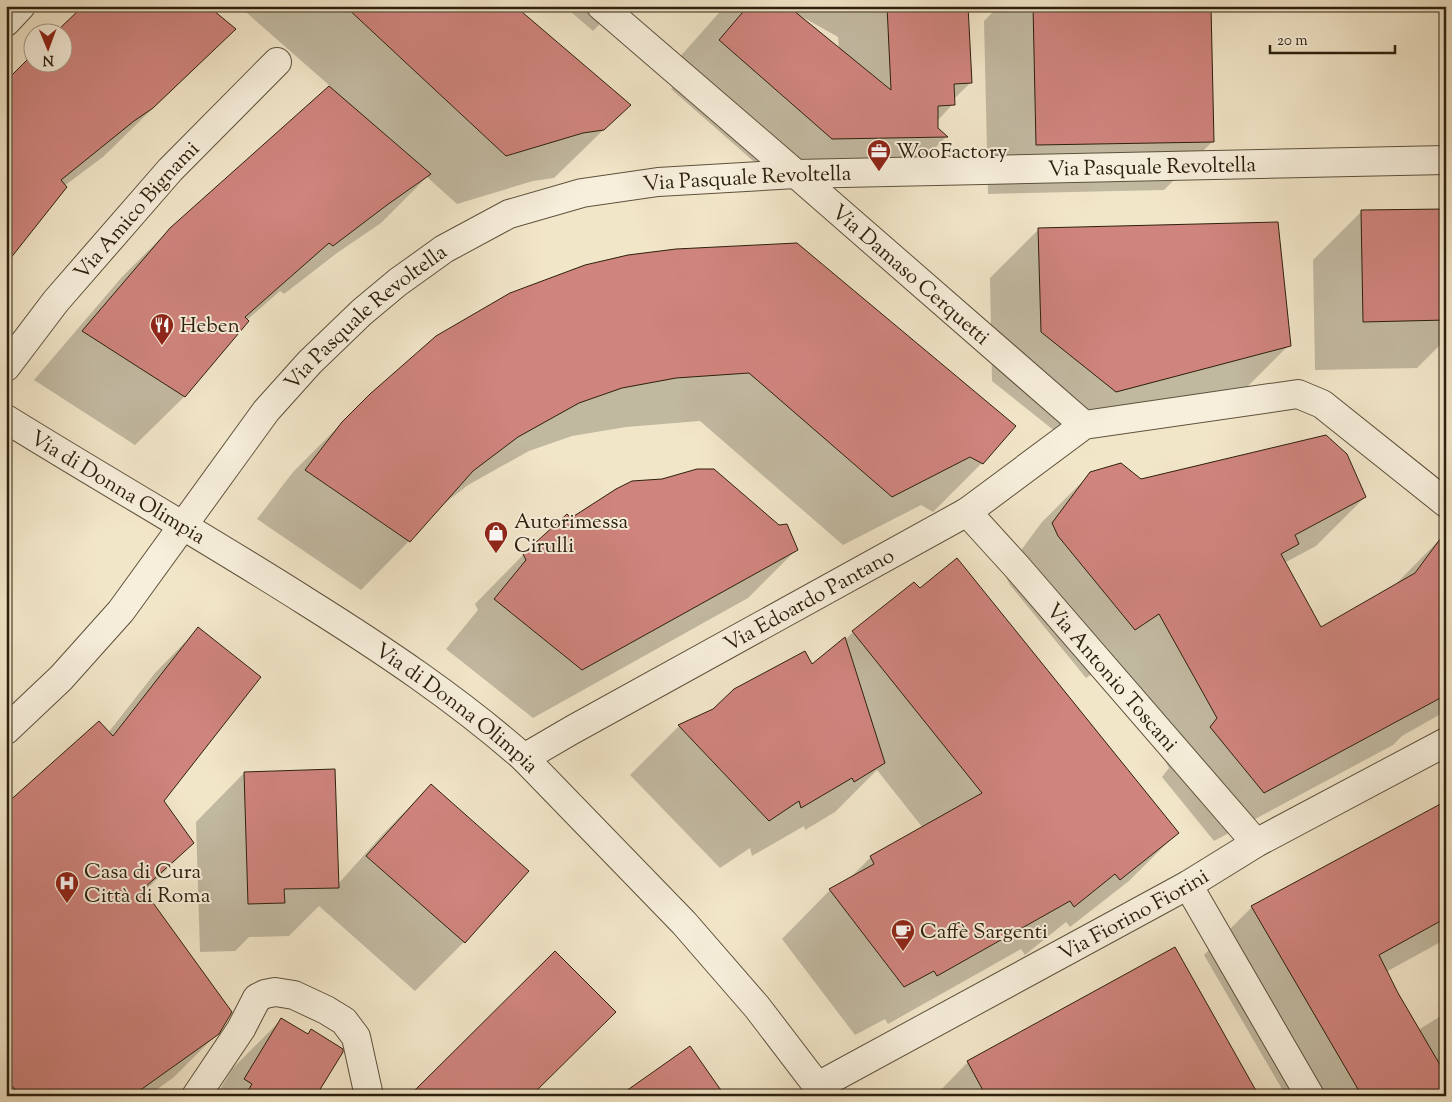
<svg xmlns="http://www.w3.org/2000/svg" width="1452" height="1102" font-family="'Sorts Mill Goudy',serif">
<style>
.shadow{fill:#0003;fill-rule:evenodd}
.building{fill:#cf847d;stroke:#2d200d}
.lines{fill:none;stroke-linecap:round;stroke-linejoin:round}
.minor-casing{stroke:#5e523c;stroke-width:30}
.minor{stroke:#f7efdc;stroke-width:28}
.labels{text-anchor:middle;stroke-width:4;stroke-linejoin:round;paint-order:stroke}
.poi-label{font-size:21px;fill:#2d200d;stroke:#f7efdc;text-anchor:start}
.street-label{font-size:21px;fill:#2d200d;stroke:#f7efdc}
</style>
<rect width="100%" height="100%" fill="#f2e6c9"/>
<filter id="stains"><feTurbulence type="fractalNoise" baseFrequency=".004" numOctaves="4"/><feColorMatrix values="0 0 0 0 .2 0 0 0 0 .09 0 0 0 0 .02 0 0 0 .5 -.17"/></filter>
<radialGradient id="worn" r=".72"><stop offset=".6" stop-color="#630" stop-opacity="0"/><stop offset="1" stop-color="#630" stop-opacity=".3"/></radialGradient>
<g class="shadow">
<path d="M85,6L234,29L103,157L64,186L6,82L32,56V62H62V32H57Z"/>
<path d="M239,6H513L629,105L554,178L533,181L457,204L427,177L381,223L337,253L284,294L280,291L247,320L248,321L184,397L135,445L34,380L121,278L170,229L330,86Z"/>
<path d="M564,6H617L593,31Z"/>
<path d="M725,6H967L971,82L953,100V104L937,121V129L946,137L898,185L783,187L671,89L689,69L678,59ZM799,15L838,37L839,49Z"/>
<path d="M999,6H1210L1213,141L1164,190L988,194L984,21Z"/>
<path d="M1446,210V339L1417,368L1315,370L1313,260L1361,212Z"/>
<path d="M1039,229L1289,345L1240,394L1066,440L992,381L990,278Z"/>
<path d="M628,256L982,463L933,512L921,505L843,545L700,421L626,427L572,436L529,451L468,485L440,507L409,541L361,590L257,519L293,472L371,394Z"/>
<path d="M1091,473L1140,481L1365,497L1316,546L1284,563L1320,629L1393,587L1444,535L1446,536V711L1402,736L1393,745L1214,841L1162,777L1169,768L1110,662L1086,678L1010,585L1004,573L1042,522Z"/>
<path d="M567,516L571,519L797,549L748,598L533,718L446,649L478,610L475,604L523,555Z"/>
<path d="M198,629L162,801L193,843L144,892L218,1033L174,1077L148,1096H6V805L108,733L155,673Z"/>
<path d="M853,632L1177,833L1129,881L1070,927L1066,922L1025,955L1021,949L888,1024L885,1019L855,1035L782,939L830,890L848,880L871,857L923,828L877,770L835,812L805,830L804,826L752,856L750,848L720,868L630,775L679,726L811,666L845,640Z"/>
<path d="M244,773L338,884L383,834L431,785L527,871L464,942L415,991L319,906L289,936L249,937L235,951L200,952L196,822Z"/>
<path d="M1446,803V939L1386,972L1418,1030L1446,1013V1096H1286L1204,955L1252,907Z"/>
<path d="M282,1019L307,1035L311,1031L319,1088L331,1096H216L233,1068Z"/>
<path d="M968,1062L1259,1096H935Z"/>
</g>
<g class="building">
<path d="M83,6H208L236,29L153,108L134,121L61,180L67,187L6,264V81L32,55V62H62V32H56Z"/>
<path d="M345,6H515L631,105L604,130L583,133L506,156Z"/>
<path d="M748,6H788L891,90L887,6H968L972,83L954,84L955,105L938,106V128L948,137L832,139L719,40Z"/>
<path d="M1033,6H1211L1214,142L1036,145Z"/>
<path d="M329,86L431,174L387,205L333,246L329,243L245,317L249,321L185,397L82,331L170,228Z"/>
<path d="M1446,209V320L1363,322L1361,210Z"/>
<path d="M1278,222L1291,346L1116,392L1041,332L1038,228Z"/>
<path d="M797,243L1016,426L983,464L970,457L892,497L749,373L676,378L622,388L579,403L518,437L473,471L410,542L305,470L342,422L370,394L436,336L510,293L585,265L628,255L676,249Z"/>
<path d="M1326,435L1347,454L1366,497L1295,535L1299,544L1281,554L1321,627L1415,573L1446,531V695L1264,793L1210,727L1217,718L1159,614L1135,630L1058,536L1052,523L1090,472L1121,463L1141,479Z"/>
<path d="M697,469H714L779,525L787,524L798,550L582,670L494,599L526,560L523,554L567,514L571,518L616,489L632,481L662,479Z"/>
<path d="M957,558L1179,833L1120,880L1115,874L1074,907L1070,901L937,976L934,971L904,987L829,889L874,864L870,856L982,793L852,631L914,582L920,588Z"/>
<path d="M198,627L261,677L164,801L194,843L143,889L232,1012L219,1034L132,1096H20L6,1078V804L99,721L113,736Z"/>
<path d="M845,637L885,763L854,782L852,778L801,808L799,801L769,821L678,725L713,709L734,689L805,651L812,664Z"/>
<path d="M335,769L339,888L284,889L285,903L248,904L244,772Z"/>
<path d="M431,784L529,871L465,943L366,856Z"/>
<path d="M1446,801V918L1379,955L1398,993L1446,1075V1096H1362L1251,906Z"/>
<path d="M1175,947L1259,1096H986L967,1061Z"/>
<path d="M555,951L616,1012L531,1096H409Z"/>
<path d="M281,1018L308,1034L311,1029L343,1049V1052L316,1096H245L252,1084L244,1079Z"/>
<path d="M690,1046L725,1096H619Z"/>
</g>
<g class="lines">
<g class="minor-casing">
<g id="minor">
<path id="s1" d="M601,6L796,174L1084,425"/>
<path d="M6,22L21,6"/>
<path id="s2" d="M6,367L56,301L170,170L277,62"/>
<path id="s3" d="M6,419C106,481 208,539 307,602C382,649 457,699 524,758L684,923L757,1007L825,1096"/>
<path id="s4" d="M967,512L1017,567L1256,843"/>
<path id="s5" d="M6,730L61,678L121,611L266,411L310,362L362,312L398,282L444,249L509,214L582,193L658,182L796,174L1446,160"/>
<path id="s6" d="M524,758L572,730L967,512L1084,425L1298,394L1322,404L1446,503"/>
<path d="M1188,885L1310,1096"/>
<path id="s7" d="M818,1086L1188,885L1256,843L1446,742"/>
<path d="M196,1096L241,1029L257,998L265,994L275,992L294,995L326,1010L344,1021L356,1037L369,1096"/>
</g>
</g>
<use href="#minor" class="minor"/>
</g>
<defs>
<g id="office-pin" transform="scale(1.25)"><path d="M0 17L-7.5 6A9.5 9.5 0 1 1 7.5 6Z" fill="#8f2418" stroke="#f7efdc"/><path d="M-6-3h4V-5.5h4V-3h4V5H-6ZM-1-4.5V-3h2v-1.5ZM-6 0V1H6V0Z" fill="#fff"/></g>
<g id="restaurant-pin" transform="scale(1.25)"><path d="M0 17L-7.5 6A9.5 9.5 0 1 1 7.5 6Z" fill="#8f2418" stroke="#f7efdc"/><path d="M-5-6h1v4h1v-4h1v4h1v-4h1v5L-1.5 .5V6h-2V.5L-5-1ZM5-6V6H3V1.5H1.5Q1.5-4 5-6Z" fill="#fff"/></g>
<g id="shop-pin" transform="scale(1.25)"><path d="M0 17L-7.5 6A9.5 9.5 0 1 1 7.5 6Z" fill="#8f2418" stroke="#f7efdc"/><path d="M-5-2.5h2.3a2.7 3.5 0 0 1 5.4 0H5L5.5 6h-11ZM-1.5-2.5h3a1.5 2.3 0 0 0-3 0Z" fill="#fff"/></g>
<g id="hospital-pin" transform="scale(1.25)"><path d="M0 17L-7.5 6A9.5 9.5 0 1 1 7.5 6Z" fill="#8f2418" stroke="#f7efdc"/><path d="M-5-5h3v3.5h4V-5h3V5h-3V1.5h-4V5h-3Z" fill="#fff"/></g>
<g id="cafe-pin" transform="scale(1.25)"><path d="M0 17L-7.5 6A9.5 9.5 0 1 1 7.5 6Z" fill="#8f2418" stroke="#f7efdc"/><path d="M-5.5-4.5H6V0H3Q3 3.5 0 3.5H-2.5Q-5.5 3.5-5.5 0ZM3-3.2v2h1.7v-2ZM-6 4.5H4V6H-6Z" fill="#fff"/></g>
</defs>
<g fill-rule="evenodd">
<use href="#office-pin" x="879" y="151"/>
<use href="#restaurant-pin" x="162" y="325"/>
<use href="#shop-pin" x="496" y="533"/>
<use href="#hospital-pin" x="67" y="883"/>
<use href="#cafe-pin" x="903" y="931"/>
</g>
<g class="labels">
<g class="poi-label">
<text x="896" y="158">WooFactory</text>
<text x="180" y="332">Heben</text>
<text x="514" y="528">Autorimessa<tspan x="514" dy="24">Cirulli</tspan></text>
<text x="84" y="878">Casa di Cura<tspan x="84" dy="24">Città di Roma</tspan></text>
<text x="920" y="938">Caffè Sargenti</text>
</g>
<g class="street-label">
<text dy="7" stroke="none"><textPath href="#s5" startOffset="1375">Via Pasquale Revoltella</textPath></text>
<text dy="7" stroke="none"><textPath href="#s5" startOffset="970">Via Pasquale Revoltella</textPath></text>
<text dy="7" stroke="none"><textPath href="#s2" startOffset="204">Via Amico Bignami</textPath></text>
<text dy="7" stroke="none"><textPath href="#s1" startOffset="410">Via Damaso Cerquetti</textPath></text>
<text dy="7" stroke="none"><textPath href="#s5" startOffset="550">Via Pasquale Revoltella</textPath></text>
<text dy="7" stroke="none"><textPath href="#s3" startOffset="131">Via di Donna Olimpia</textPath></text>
<text dy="7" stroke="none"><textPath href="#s6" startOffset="326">Via Edoardo Pantano</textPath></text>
<text dy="7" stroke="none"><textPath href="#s4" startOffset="220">Via Antonio Toscani</textPath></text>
<text dy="7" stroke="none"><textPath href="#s3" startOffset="536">Via di Donna Olimpia</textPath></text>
<text dy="7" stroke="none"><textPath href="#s7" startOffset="359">Via Fiorino Fiorini</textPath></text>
</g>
</g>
<rect width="1452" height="1102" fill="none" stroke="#f2e6c9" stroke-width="25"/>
<rect x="8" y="8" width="1437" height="1087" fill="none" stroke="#2d200d" stroke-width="2.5"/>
<rect x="12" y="12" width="1427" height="1077" fill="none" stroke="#2d200d"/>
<g transform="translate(48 48) rotate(179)"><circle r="24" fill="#f7efdc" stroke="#a69c89"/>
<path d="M0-4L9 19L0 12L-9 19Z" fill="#8f2418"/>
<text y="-8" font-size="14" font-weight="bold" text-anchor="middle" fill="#2d200d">N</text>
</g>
<path d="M1270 45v8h125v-8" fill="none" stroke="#2d200d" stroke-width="2.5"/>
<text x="1277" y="45" font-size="15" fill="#2d200d" stroke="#f7efdc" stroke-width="4" paint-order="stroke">20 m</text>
<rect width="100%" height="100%" filter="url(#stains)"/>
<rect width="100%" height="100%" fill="url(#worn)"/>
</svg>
